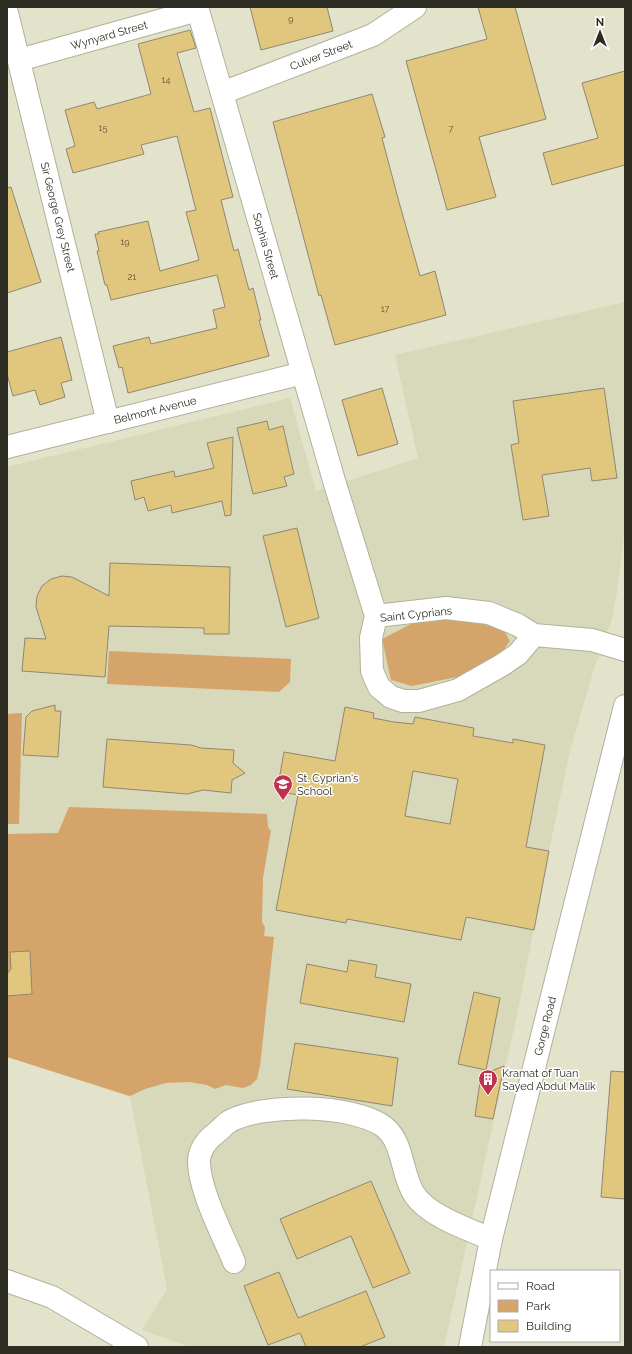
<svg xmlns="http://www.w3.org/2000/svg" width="632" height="1354" font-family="Raleway,sans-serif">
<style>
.built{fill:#d8d9ba}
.green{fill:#d5a46a}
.building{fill:#e1c67e;stroke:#8f8772;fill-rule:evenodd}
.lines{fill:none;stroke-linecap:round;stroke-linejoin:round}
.minor-casing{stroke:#b0b19a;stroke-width:24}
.minor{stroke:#fff;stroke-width:22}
.labels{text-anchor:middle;stroke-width:3;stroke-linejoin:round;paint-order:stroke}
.number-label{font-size:9px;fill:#5a533a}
.street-label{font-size:11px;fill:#2d2d24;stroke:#fff}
.poi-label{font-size:11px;fill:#2d2d24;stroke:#fff;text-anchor:start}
</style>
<rect width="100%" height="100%" fill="#e3e3cb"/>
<path class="built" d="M625,302V527L617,593L612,619L594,669L570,751L549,851L517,1015L444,1347H190L142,1330L167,1289L130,1097L7,1057V467L290,398L316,491L418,458L395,355Z"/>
<g class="green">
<path d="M443,616L485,620L503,629L510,641L502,652L462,676L412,686L391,680L382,639L415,622Z"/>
<path d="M109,651L291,659L290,682L279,692L107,684Z"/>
<path d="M22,713L19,824H7V714Z"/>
<path d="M69,807L267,814L268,827L271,831L263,878L262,922L265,927L264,936L274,937L260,1066L257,1079L251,1085L243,1088L226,1085L215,1089L207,1085L189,1082L166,1083L145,1089L130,1096L7,1057V834L58,833Z"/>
</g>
<g class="building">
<path d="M250,7H327L333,31L261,50Z"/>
<path d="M478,7H515L546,119L479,137L496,197L447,210L406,61L487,39Z"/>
<path d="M190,30L196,48L177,53L194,112L210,108L233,197L221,200L234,251L238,249L249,290L253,288L261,320H259L269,356L128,393L122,367L119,368L113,346L149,337L151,344L217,328L213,310L225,307L217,275L111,300L107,285H105L97,251H99L95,234H99L98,232L148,221L160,271L199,260L186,212L196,210L177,136L141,145L144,154L73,173L66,149L75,146L65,110L94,102L97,109L151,94L138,44Z"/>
<path d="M625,71V165L552,185L543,153L598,138L582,83Z"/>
<path d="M372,94L385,137L382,138L399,202L420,276L435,271L446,315L335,345L321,295L319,296L273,122Z"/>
<path d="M11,187L41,282L7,293V188Z"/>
<path d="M61,337L72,380L61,383L65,397L40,405L35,390L13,396L7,374V352Z"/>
<path d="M382,388L398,444L358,456L342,400Z"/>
<path d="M604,388L617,478L592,481L590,468L542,475L549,516L523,520L511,445L519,443L513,401Z"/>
<path d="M267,421L269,430L283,426L294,474L284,477L287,486L253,494L237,428Z"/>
<path d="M233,437L231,515L225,516L222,501L172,513L171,505L148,511L144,497L135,500L131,481L174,471L175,477L214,468L207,443Z"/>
<path d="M297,528L319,618L286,627L263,536Z"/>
<path d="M110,563L230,567L229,634H204V628L109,626L105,677L22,671L25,638L46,639L36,607L37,596L42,586L51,579L62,576L72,577L109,596Z"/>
<path d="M55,705V711H61L58,757L23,755L26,717L32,711Z"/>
<path d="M345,707L374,713L373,718L394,722L413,724L415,717L474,728L473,736L513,743V739L545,745L526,847L549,851L534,930L466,917L461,940L347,919L346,923L276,910L298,795L277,791L284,752L335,761ZM413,771L458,779L450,824L405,816Z"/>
<path d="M107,739L191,745L201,748L234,750L233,763L245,773L232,780L231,793L203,790L187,794L103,787Z"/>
<path d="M30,951L32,994L7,996V974L11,969L10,952Z"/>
<path d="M349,960L377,965L375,977L411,984L404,1022L300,1003L307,964L347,972Z"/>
<path d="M474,992L500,998L486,1070L458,1064Z"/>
<path d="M295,1043L398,1058L392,1106L287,1089Z"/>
<path d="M504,1066L493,1119L475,1116L481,1075Z"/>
<path d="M611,1071L625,1072V1199L601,1197Z"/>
<path d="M371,1181L410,1273L373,1288L351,1236L297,1259L280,1219Z"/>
<path d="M279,1272L298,1318L366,1291L385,1337L360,1347H306L300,1333L268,1345L244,1286Z"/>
</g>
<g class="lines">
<g class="minor-casing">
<g id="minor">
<path d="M197,7L335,484L376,616L371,638L372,671L379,687L391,697L403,701H419L458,690L502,665L518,654L534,635"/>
<path d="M7,13L108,422"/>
<path d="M19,60L198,10"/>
<path d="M222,93L373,35L415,7"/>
<path d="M7,447L303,373"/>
<path d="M376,616L446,608L489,613L518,625L534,635L592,640L625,650"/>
<path d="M234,1262C223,1235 198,1188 199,1160C200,1148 208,1139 216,1133C221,1129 225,1124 230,1121C265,1103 351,1104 383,1126C404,1141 401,1174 414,1194C428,1216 468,1229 491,1239"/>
<path d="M7,1281L52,1297L137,1347"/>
<path d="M470,1347L491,1239L625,706"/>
</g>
</g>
<use href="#minor" class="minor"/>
</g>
<defs>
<g id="school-pin" transform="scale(1)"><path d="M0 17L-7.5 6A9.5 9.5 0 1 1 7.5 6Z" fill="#c1304d" stroke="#fff"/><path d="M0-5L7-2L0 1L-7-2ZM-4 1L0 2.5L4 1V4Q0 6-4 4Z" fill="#fff"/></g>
<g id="building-pin" transform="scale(1)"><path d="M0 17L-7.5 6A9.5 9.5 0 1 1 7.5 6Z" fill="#c1304d" stroke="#fff"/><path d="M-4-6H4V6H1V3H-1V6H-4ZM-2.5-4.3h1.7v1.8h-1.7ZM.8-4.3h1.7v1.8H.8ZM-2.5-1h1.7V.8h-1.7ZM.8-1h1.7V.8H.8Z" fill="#fff"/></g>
</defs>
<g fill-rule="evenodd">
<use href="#school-pin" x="283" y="784"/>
<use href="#building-pin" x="488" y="1079"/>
</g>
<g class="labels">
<g class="number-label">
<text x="291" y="22">9</text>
<text x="166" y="83">14</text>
<text x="103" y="131">15</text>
<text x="451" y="132">7</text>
<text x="125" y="245">19</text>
<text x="132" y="280">21</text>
<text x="385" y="312">17</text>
</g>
<g class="street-label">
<text transform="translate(109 35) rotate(-16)" y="4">Wynyard Street</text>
<text transform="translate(321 55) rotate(-21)" y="4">Culver Street</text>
<text transform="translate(58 217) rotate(76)" y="4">Sir George Grey Street</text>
<text transform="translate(266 246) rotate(74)" y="4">Sophia Street</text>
<text transform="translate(155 410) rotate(-14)" y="4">Belmont Avenue</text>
<text transform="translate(416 614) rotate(-6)" y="4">Saint Cyprians</text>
<text transform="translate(545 1026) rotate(-76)" y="4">Gorge Road</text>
</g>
<g class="poi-label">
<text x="297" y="782">St. Cyprian's<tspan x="297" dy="13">School</tspan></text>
<text x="502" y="1077">Kramat of Tuan<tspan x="502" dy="13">Sayed Abdul Malik</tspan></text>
</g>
</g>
<rect width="632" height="1354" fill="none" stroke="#2d2d24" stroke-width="16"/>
<rect x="490" y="1270" width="130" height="72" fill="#ffffff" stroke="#ababa7"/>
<rect x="498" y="1283" width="20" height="6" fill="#ffffff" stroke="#ababa7"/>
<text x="526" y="1290" font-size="12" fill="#2d2d24">Road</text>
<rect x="498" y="1300" width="20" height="12" fill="#d5a46a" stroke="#ababa7"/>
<text x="526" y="1310" font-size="12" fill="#2d2d24">Park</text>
<rect x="498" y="1320" width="20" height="12" fill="#e1c67e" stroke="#ababa7"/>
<text x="526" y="1330" font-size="12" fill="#2d2d24">Building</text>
<g transform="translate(600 32)" stroke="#ffffff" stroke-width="3" paint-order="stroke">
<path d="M0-3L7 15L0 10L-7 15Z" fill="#2d2d24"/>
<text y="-6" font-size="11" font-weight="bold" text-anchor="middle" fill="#2d2d24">N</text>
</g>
</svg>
